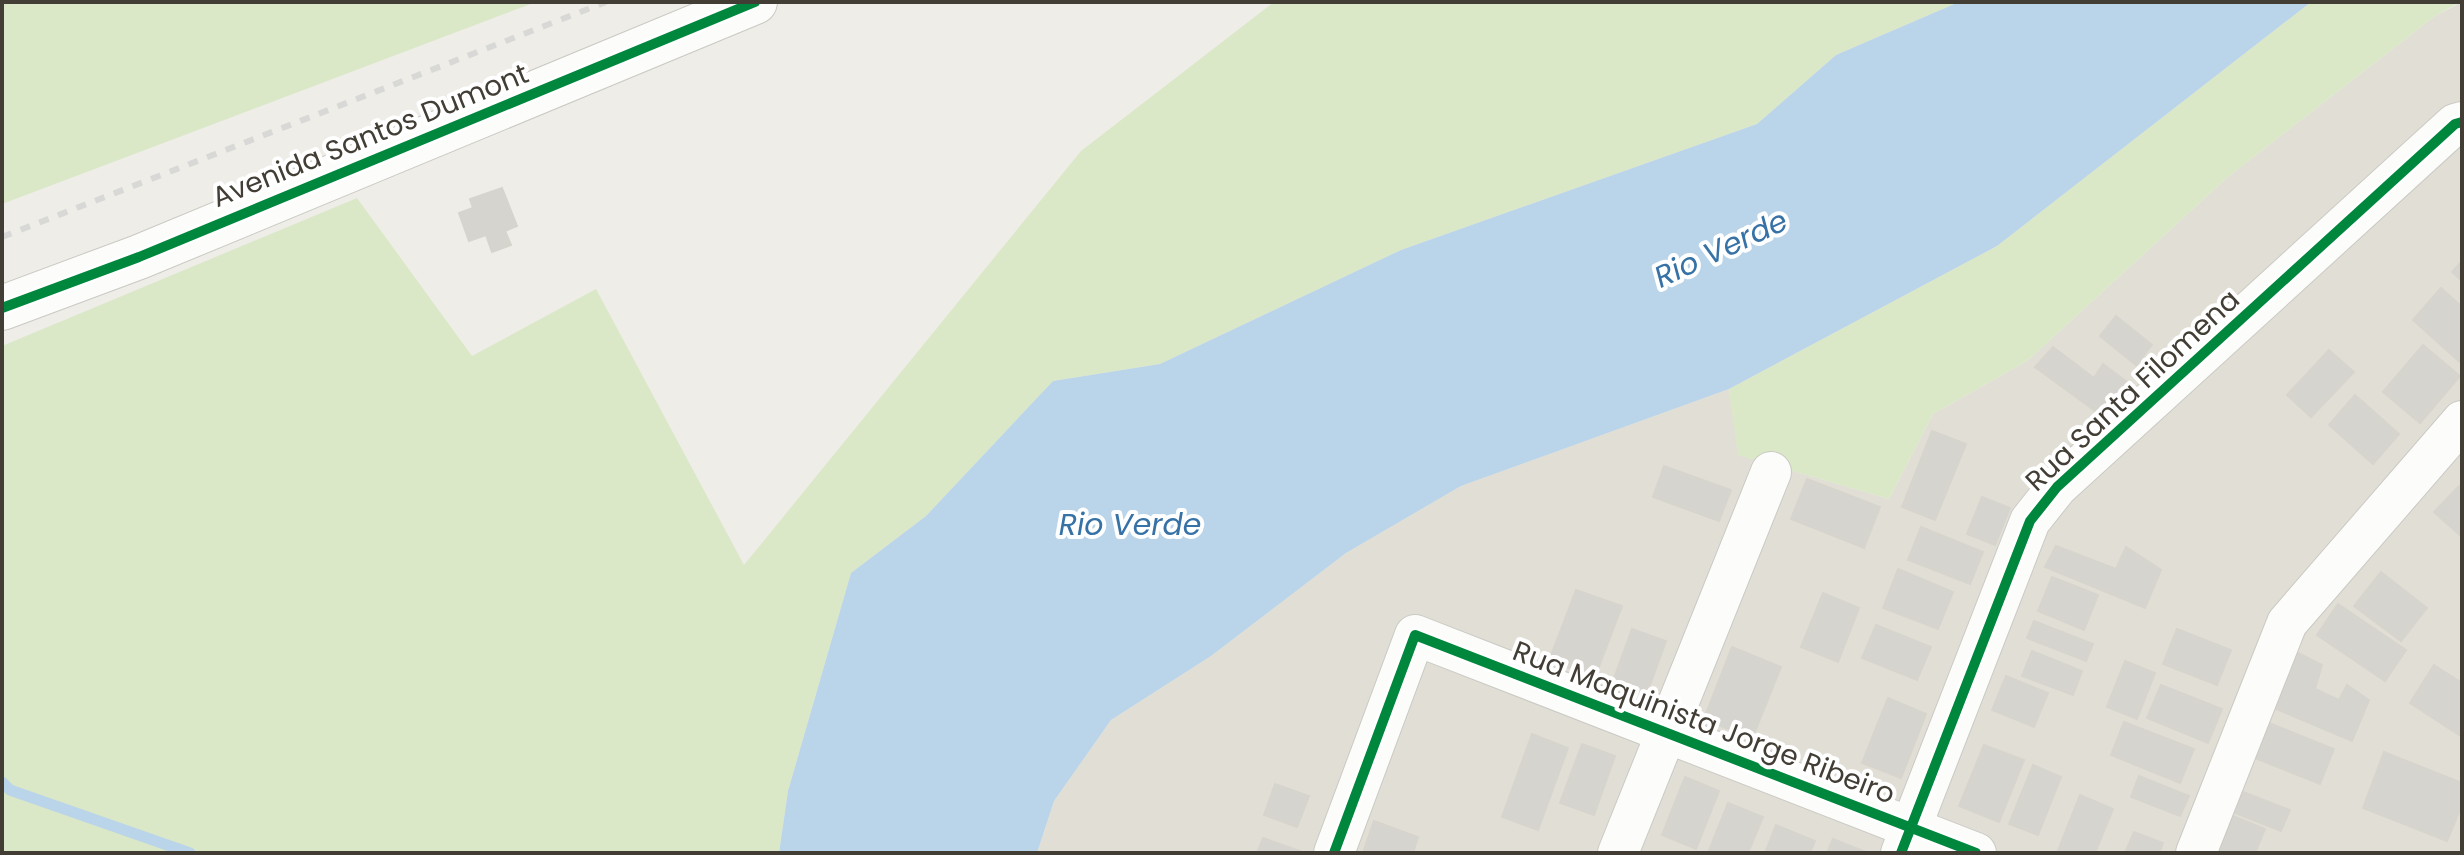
<svg xmlns="http://www.w3.org/2000/svg" width="2464" height="855" font-family="Poppins,sans-serif">
<style>
.residential{fill:#e1dfd5}
.green{fill:#dae8c8}
.water{fill:#bad4e9}
.lines{fill:none;stroke-linecap:round;stroke-linejoin:round}
.stream{stroke:#bad4e9;stroke-width:11}
.building{fill:#d6d4ce;stroke:#d6d4cd;stroke-width:2}
.minor-casing{stroke:#cac9c3;stroke-width:42}
.tertiary-casing{stroke:#cac9c3;stroke-width:46}
.minor{stroke:#fcfcfb;stroke-width:40}
.tertiary{stroke:#fcfcfb;stroke-width:44}
.rail{stroke:#d8d8d7;stroke-width:6;stroke-dasharray:10 10;stroke-linecap:butt}
.cycleway-casing{stroke:#fff;stroke-width:15}
.cycleway{stroke:#00873e;stroke-width:10}
.labels{text-anchor:middle;stroke-width:8;stroke-linejoin:round;paint-order:stroke}
.street-label{font-size:28px;fill:#423e35;stroke:#fff}
.water-label{font-size:30px;font-style:italic;fill:#3672a6;stroke:#fff}
</style>
<rect width="100%" height="100%" fill="#eeede7"/>
<path class="residential" d="M2462,2V853H1037L1054,801L1111,720L1211,656L1346,553L1461,486L1729,389L1739,455L1889,499L1933,414L2027,361L2229,176L2435,16Z"/>
<g class="green">
<path d="M2,2H536L2,204Z"/>
<path d="M1274,2H1959L1836,55L1757,124L1401,250L1160,364L1053,381L926,516L851,573L788,791L779,853H2V346L357,198L472,356L596,289L744,565L1081,151Z"/>
<path d="M2311,2H2460L2435,16L2229,176L2027,361L1933,414L1889,499L1738,455L1729,389L1997,246Z"/>
</g>
<path class="water" d="M1959,2H2311L1997,246L1729,389L1461,486L1346,553L1211,656L1111,720L1054,801L1037,853H779L788,791L851,573L926,516L1053,381L1160,364L1401,250L1757,124L1836,55Z"/>
<g class="lines">
<path class="stream" d="M2,782L10,790L190,853"/>
</g>
<g class="building">
<path d="M502,188L517,226L505,231L511,245L492,252L486,235L469,241L459,213L473,208L470,199Z"/>
<path d="M2462,261V281L2452,272Z"/>
<path d="M2441,288L2462,307V364L2413,320Z"/>
<path d="M2116,316L2152,345L2136,365L2100,336Z"/>
<path d="M2423,345L2460,376L2420,423L2383,392Z"/>
<path d="M2053,347L2094,378L2103,364L2131,385L2102,416L2035,367Z"/>
<path d="M2329,350L2354,372L2311,417L2287,395Z"/>
<path d="M2355,395L2399,434L2373,464L2329,425Z"/>
<path d="M1932,431L1966,444L1935,520L1902,507Z"/>
<path d="M1664,466L1731,490L1719,521L1653,497Z"/>
<path d="M1807,479L1880,507L1864,548L1791,519Z"/>
<path d="M2459,486L2462,490V537L2434,512Z"/>
<path d="M1982,497L2010,508L1995,545L1967,534Z"/>
<path d="M1921,527L1983,552L1970,584L1908,560Z"/>
<path d="M2056,546L2116,569L2126,547L2161,570L2145,608L2045,567Z"/>
<path d="M1898,569L1953,592L1938,629L1883,608Z"/>
<path d="M2381,572L2427,608L2401,641L2354,606Z"/>
<path d="M2052,577L2098,595L2084,630L2038,611Z"/>
<path d="M1576,590L1622,606L1595,677L1549,661Z"/>
<path d="M1823,593L1859,608L1838,662L1801,647Z"/>
<path d="M2338,604L2406,650L2385,681L2317,635Z"/>
<path d="M2034,621L2093,644L2086,661L2027,638Z"/>
<path d="M1876,625L1931,647L1917,680L1862,658Z"/>
<path d="M1632,629L1666,641L1646,696L1612,684Z"/>
<path d="M2177,629L2231,650L2217,685L2163,664Z"/>
<path d="M1732,647L1781,667L1752,739L1704,719Z"/>
<path d="M2032,651L2082,671L2073,695L2022,676Z"/>
<path d="M2298,653L2322,665L2315,689L2339,700L2347,685L2369,700L2352,741L2274,708Z"/>
<path d="M2125,661L2155,673L2137,719L2107,707Z"/>
<path d="M2434,665L2462,683V737L2410,703Z"/>
<path d="M2006,676L2048,693L2034,727L1992,710Z"/>
<path d="M2161,685L2222,709L2208,743L2147,718Z"/>
<path d="M1888,698L1926,714L1901,778L1862,763Z"/>
<path d="M2124,722L2194,749L2180,783L2111,755Z"/>
<path d="M2269,723L2334,749L2320,784L2255,758Z"/>
<path d="M1532,734L1568,748L1538,830L1502,817Z"/>
<path d="M1582,744L1615,756L1594,815L1560,803Z"/>
<path d="M1984,745L2024,760L1999,822L1959,806Z"/>
<path d="M2384,752L2462,783V805L2447,841L2363,808Z"/>
<path d="M2033,765L2061,777L2038,835L2009,824Z"/>
<path d="M2139,776L2189,796L2180,816L2131,797Z"/>
<path d="M1685,777L1719,791L1696,849L1662,835Z"/>
<path d="M1275,784L1309,796L1297,827L1264,815Z"/>
<path d="M2243,792L2290,810L2281,831L2235,813Z"/>
<path d="M2080,795L2113,809L2095,853H2057Z"/>
<path d="M1728,803L1763,817L1748,853H1708Z"/>
<path d="M2233,816L2265,829L2255,853H2218Z"/>
<path d="M1374,821L1418,837L1413,853H1363Z"/>
<path d="M1776,825L1815,841L1810,853H1765Z"/>
<path d="M2134,832L2163,843L2159,853H2125Z"/>
<path d="M1263,838L1300,851L1299,853H1257Z"/>
<path d="M1833,839L1868,853H1827Z"/>
</g>
<g class="lines">
<g class="minor-casing">
<g id="minor">
<path d="M1334,853L1415,635L1976,853"/>
<path d="M1618,853L1771,472"/>
<path d="M1901,853L2030,521L2057,487L2455,124L2462,122"/>
<path d="M2196,853L2287,623L2462,421"/>
</g>
</g>
<g class="tertiary-casing">
<path id="tertiary" d="M2,308L139,257L755,2"/>
</g>
<use href="#minor" class="minor"/>
<use href="#tertiary" class="tertiary"/>
<path class="rail" d="M2,237L606,2"/>
<g class="cycleway-casing">
<g id="cycleway">
<path d="M2,308L139,257L755,2"/>
<path d="M1334,853L1415,635L1976,853"/>
<path d="M1901,853L2030,521L2057,487L2455,124L2462,122"/>
</g>
</g>
<use href="#cycleway" class="cycleway"/>
</g>
<g class="labels">
<g class="street-label">
<text transform="translate(370 135) rotate(-22)" y="10">Avenida Santos Dumont</text>
<text transform="translate(2132 390) rotate(-43)" y="10">Rua Santa Filomena</text>
<text transform="translate(1704 722) rotate(21)" y="10">Rua Maquinista Jorge Ribeiro</text>
</g>
<g class="water-label">
<text transform="translate(1721 249) rotate(-25)" y="10">Rio Verde</text>
<text x="1130" y="535">Rio Verde</text>
</g>
</g>
<rect width="2464" height="855" fill="none" stroke="#423e35" stroke-width="8"/>
</svg>
